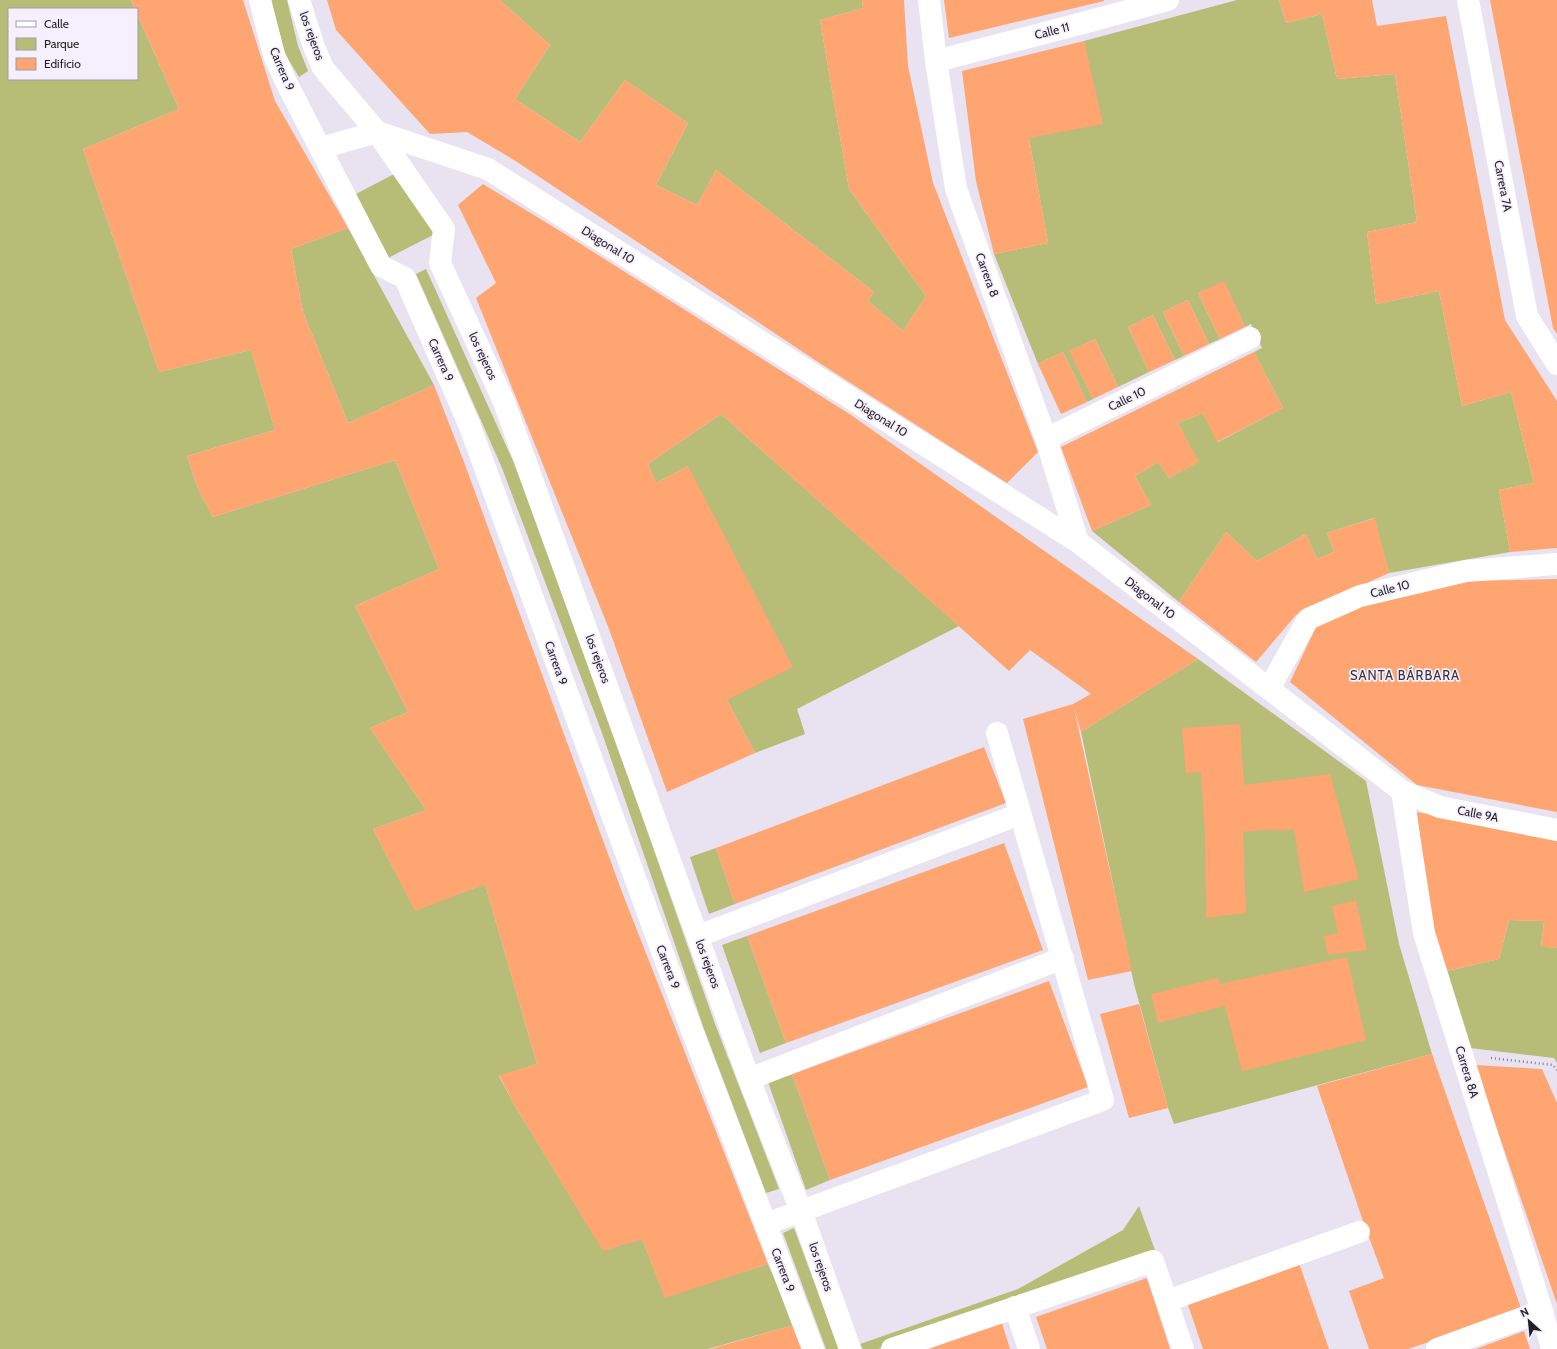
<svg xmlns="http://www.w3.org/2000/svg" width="1557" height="1349" font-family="Cabin,sans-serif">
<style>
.green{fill:#b7bc76}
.building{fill:#fea572}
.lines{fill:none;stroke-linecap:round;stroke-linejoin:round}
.path{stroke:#837e89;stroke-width:2.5;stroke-dasharray:1 3;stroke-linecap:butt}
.minor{stroke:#fff;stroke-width:22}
.labels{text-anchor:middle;stroke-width:3.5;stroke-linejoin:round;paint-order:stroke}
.street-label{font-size:12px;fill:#211e24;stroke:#f6effe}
.neighbourhood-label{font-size:13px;letter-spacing:1px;fill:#38333f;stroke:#f6effe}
</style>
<rect width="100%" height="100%" fill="#e8e2f1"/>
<g class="green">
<path d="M0,0H131L135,9H9V79H137V14L179,109L83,149L159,372L251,350L275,430L187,456L198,489L213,517L395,460L439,569L355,606L408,712L370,728L426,810L373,829L415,910L485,884L537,1064L499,1076L515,1106L603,1250L642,1239L665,1297L768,1264L794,1325L708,1349H0Z"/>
<path d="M271,0H287L298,46L308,71L299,77L285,54Z"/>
<path d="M500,0H862L863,8L820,20L849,189L926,296L903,331L868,301L874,292L716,170L697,205L656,185L688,123L625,80L580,142L515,99L550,45Z"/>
<path d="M1237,0H1279L1286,23L1322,14L1337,79L1395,74L1417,222L1367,232L1376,304L1439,291L1462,406L1511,392L1534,483L1499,490L1510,552L1389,573L1374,518L1327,533L1334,552L1317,559L1306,534L1257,561L1226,532L1179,602L1092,531L1151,505L1135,476L1158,462L1169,478L1198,462L1178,423L1203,413L1218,442L1283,408L1254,352L1262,348L1251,324L1245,327L1224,282L1198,293L1220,339L1209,344L1188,300L1163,312L1184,356L1175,360L1153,315L1128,327L1149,372L1118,387L1095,339L1070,351L1093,399L1087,402L1063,352L1038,364L994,254L1048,243L1029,138L1084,41Z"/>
<path d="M396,173L435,234L386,259L356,194Z"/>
<path d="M348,228L434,385L348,423L303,312L291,249Z"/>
<path d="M426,269L514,463L610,725L715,1024L779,1189L766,1193L704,1029L601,730L502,468L416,274Z"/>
<path d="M721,414L959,626L797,709L805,734L755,753L727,700L688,466L656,483L648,464Z"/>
<path d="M1198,659L1366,781L1399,944L1432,1054L1174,1124L1168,1108L1134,984L1081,732Z"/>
<path d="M716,848L735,904L709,914L690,857Z"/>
<path d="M1509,920L1544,921L1541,946L1557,948V1063L1554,1058L1470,1048L1447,971L1499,959Z"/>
<path d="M747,936L786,1043L760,1053L722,945Z"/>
<path d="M792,1074L830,1180L806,1190L768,1082Z"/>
<path d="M1139,1206L1156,1253L878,1349H863L860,1344L1018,1289L1123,1230Z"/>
<path d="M794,1228L839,1349H826L783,1233Z"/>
</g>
<g class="building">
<path d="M131,0H243L275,101L348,228L291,249L303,312L348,423L434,385L464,462L622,892L768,1264L665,1298L642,1239L603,1251L515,1106L499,1075L537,1064L485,884L415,911L373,829L426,810L370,728L408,712L355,606L439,569L395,460L213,517L198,489L187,456L275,430L251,350L159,372L83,149L179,109L137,14V9H135Z"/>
<path d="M327,0H500L550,45L515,99L580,142L625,80L688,123L656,185L697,205L716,170L874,292L868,301L903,331L926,296L849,189L820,20L863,8L862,0H904L908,66L933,183L1038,452L1007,483L821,364L514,160L467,132L430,134L336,30Z"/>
<path d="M944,0H1104V1L949,38Z"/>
<path d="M1279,0H1372L1377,26L1446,16L1505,320L1557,401V548L1510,552L1499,490L1534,483L1511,392L1462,406L1439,291L1376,304L1367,232L1417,222L1395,74L1337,79L1322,14L1286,23Z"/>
<path d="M1490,0H1557V334L1553,328Z"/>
<path d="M1084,41L1103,124L1029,138L1048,243L994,254L976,181L962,71Z"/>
<path d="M483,184L565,234L851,415L1198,659L1081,732L1074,708L1132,971L1088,980L1023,719L1073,704L1091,694L1030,650L1009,671L721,414L648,464L656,483L688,466L793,667L727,700L755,753L667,792L609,629L476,298L496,283L458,205Z"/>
<path d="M1224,281L1245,327L1220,339L1198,293Z"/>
<path d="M1188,300L1209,344L1184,356L1163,312Z"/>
<path d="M1153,315L1175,360L1149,372L1128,327Z"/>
<path d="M1095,339L1118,387L1093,399L1069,351Z"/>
<path d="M1063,352L1087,402L1061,414L1038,364Z"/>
<path d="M1254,352L1283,408L1217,442L1203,413L1178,423L1199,462L1169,478L1158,462L1135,476L1151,505L1092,531L1061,447Z"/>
<path d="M1375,518L1389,573L1296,615L1256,662L1179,602L1226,532L1257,561L1306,534L1317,559L1334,552L1327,533Z"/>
<path d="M1557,579V812L1417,785L1290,682L1317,625L1356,606L1469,581Z"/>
<path d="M1240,724L1244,785L1330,774L1359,879L1304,892L1294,830H1268L1226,833L1243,832L1246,913L1206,918L1205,835L1201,772L1186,773L1182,728Z"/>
<path d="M984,747L1006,803L735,904L716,848Z"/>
<path d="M1417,812L1557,840V948L1541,947L1544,921L1509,920L1499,959L1447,971L1432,930Z"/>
<path d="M1004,843L1043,950L786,1043L747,936Z"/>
<path d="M1356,900L1367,950L1328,955L1324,936L1338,933L1332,906Z"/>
<path d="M1347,957L1366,1040L1242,1071L1225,1006L1158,1023L1151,994L1218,978L1220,984Z"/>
<path d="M1049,981L1088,1087L830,1180L792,1074Z"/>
<path d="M1139,1004L1168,1108L1129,1118L1100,1014Z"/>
<path d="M1432,1054L1522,1311L1408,1349H1369L1349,1291L1384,1278L1363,1221L1317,1086Z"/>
<path d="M1475,1065L1542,1069L1557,1103V1304Z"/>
<path d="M1299,1263L1329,1349H1203L1187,1302Z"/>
<path d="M1147,1278L1170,1349H1047L1036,1317Z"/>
<path d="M1002,1323L1010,1349H929Z"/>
<path d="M794,1325L803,1349H710Z"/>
<path d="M1524,1331L1530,1349H1476Z"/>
</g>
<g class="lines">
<path class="path" d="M1491,1058L1553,1065L1557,1070"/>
<g class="minor">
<path d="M260,0L274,55L286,82L381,266L405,278L469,424L660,946L813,1349"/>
<path d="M299,0L314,47L323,68L377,132L444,229L440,263L504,402L749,1079L801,1211L850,1349"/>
<path d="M929,0L936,61L956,189L1046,439L1078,542"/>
<path d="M1468,0L1527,316L1557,364"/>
<path d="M936,61L1079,24L1168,0"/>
<path d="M321,148L377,132L488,169L1078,542L1402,791L1440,807L1557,830"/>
<path d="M1046,439L1250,338"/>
<path d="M1269,689L1308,619L1360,596L1466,571L1557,564"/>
<path d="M1402,791L1424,933L1542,1311L1552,1349"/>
<path d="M698,936L1020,814"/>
<path d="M749,1079L1063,958"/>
<path d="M766,1224L1103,1100L997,733"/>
<path d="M1167,1301L1359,1232"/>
<path d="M1015,1307L1029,1349"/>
<path d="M892,1349L1153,1261L1183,1349"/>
<path d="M1437,1349L1542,1311"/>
</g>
</g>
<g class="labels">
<g class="street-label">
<text transform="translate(1052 31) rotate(-14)" y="4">Calle 11</text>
<text transform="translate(312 36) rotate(70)" y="4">los rejeros</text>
<text transform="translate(282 69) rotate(67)" y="4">Carrera 9</text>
<text transform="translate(1503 186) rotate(79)" y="4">Carrera 7A</text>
<text transform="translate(608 245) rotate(32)" y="4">Diagonal 10</text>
<text transform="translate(987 275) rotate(70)" y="4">Carrera 8</text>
<text transform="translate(483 356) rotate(65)" y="4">los rejeros</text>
<text transform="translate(441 360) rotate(66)" y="4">Carrera 9</text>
<text transform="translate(1127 399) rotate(-26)" y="4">Calle 10</text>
<text transform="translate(881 418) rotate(32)" y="4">Diagonal 10</text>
<text transform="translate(1390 589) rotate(-14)" y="4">Calle 10</text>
<text transform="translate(1150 598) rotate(38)" y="4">Diagonal 10</text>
<text transform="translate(598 659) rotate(70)" y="4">los rejeros</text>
<text transform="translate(556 663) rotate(70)" y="4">Carrera 9</text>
<text transform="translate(1478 814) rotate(11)" y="4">Calle 9A</text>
<text transform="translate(708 964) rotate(70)" y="4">los rejeros</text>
<text transform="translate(668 967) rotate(69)" y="4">Carrera 9</text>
<text transform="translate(1467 1072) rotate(73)" y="4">Carrera 8A</text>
<text transform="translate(821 1267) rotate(71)" y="4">los rejeros</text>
<text transform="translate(783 1270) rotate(69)" y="4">Carrera 9</text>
</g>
<g class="neighbourhood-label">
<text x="1405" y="680">SANTA BÁRBARA</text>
</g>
</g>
<rect x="8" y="8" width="130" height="72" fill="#f6effe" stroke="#a19ba7"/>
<rect x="16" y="21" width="20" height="6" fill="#ffffff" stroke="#a19ba7"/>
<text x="44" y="28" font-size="12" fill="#211e24">Calle</text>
<rect x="16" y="38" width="20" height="12" fill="#b7bc76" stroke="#a19ba7"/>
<text x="44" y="48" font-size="12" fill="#211e24">Parque</text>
<rect x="16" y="58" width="20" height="12" fill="#fea572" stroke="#a19ba7"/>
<text x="44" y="68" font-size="12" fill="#211e24">Edificio</text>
<g transform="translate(1529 1321) rotate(333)" stroke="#f6effe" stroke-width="3" paint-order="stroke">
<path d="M0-3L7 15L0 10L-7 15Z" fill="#211e24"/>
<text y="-6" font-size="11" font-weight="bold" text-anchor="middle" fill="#211e24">N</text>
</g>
</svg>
